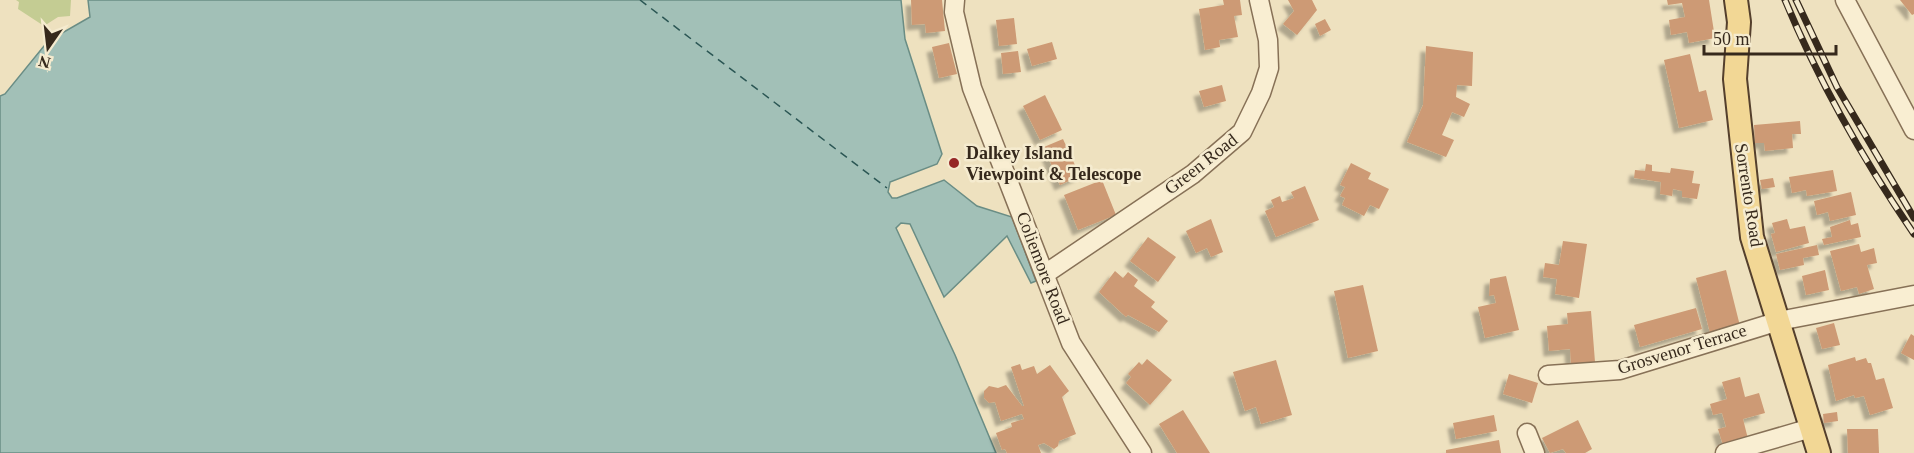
<svg xmlns="http://www.w3.org/2000/svg" width="1914" height="453" font-family="'Times New Roman',serif">
<style>
.green{fill:#c4cc93}
.water{fill:#a2c0b7;stroke:#6a8d85;stroke-width:1.5}
.lines{fill:none;stroke-linecap:round;stroke-linejoin:round}
.ferry{stroke:#2b5654;stroke-width:1.5;stroke-dasharray:8 6;stroke-linecap:butt}
.building{fill:#cd9a74;filter:url(#shadow)}
.minor-casing{stroke:#877157;stroke-width:21}
.major-casing{stroke:#543f2c;stroke-width:26}
.minor{stroke:#f9eed2;stroke-width:18}
.major{stroke:#f2d795;stroke-width:22}
.rail-casing{stroke:#36291c;stroke-width:7}
.rail{stroke:#f5ebcf;stroke-width:4.5;stroke-dasharray:14;stroke-linecap:butt}
.poi-dot{fill:#962827;stroke:#f5ebcf;stroke-width:2}
.labels{text-anchor:middle;stroke-width:5;stroke-linejoin:round;paint-order:stroke}
.poi-label{font-size:18px;font-weight:bold;fill:#36291c;stroke:#f5ebcf;text-anchor:start}
.street-label{font-size:18px;fill:#36291c;stroke:#f5ebcf}
</style>
<defs>
<filter id="shadow"><feDropShadow dx="-5.5" dy="5.5" stdDeviation="1.5" flood-color="#0004"/></filter>
</defs>
<rect width="100%" height="100%" fill="#eee1bf"/>
<path class="green" d="M16,0H71L70,16L58,17L44,26L18,9L19,2Z"/>
<path class="water" d="M88,0H901L905,39L942,154L937,164L890,182L888,192L892,198H897L944,180L977,206L1012,217L1036,281L1031,283L1007,236L944,297L910,224L901,223L896,228L955,355L996,453H0V96L5,94L48,41L90,17Z"/>
<g class="lines">
<path class="ferry" d="M640,0L887,188"/>
</g>
<g class="building">
<path d="M911,0H942L945,31L926,33L925,24L912,25Z"/>
<path d="M1223,0H1240L1242,15L1234,16L1238,37L1219,40L1220,47L1205,50L1199,9L1224,5Z"/>
<path d="M1288,0H1312L1317,10L1297,35L1283,24L1294,11Z"/>
<path d="M1667,0H1709L1715,38L1689,43L1687,32L1671,35L1669,20L1685,17L1682,3L1668,5Z"/>
<path d="M1900,0H1914V14L1912,15Z"/>
<path d="M1014,18L1017,44L999,46L996,20Z"/>
<path d="M1325,19L1331,30L1320,36L1315,24Z"/>
<path d="M1052,42L1057,59L1032,66L1027,49Z"/>
<path d="M949,43L957,74L939,78L932,47Z"/>
<path d="M1426,46L1473,52L1472,86L1457,85L1456,97L1470,104L1464,117L1452,112L1442,135L1454,140L1446,157L1407,142L1423,105Z"/>
<path d="M1018,51L1021,72L1003,74L1001,53Z"/>
<path d="M1690,54L1699,92L1706,90L1713,120L1679,128L1664,60Z"/>
<path d="M1222,85L1226,101L1204,107L1199,91Z"/>
<path d="M1045,95L1062,130L1040,140L1023,106Z"/>
<path d="M1800,121L1801,134H1792L1793,148L1765,151L1764,143H1755L1754,125Z"/>
<path d="M1063,139L1080,176L1060,185L1044,147Z"/>
<path d="M1351,163L1371,173L1368,179L1389,189L1379,209L1370,205L1364,216L1342,205L1345,198L1340,196L1345,187L1340,185Z"/>
<path d="M1646,164L1652,165V171L1670,173L1671,168L1694,171L1692,183L1700,184L1697,199L1682,197V191L1673,189L1672,196L1660,194L1661,182L1634,178L1635,170L1645,171Z"/>
<path d="M1833,170L1837,191L1807,196L1806,190L1792,193L1789,177Z"/>
<path d="M1773,178L1775,187L1762,189L1760,180Z"/>
<path d="M1102,180L1116,215L1078,230L1064,195Z"/>
<path d="M1305,186L1319,220L1276,237L1265,211L1274,207L1271,200L1280,196L1282,202L1294,198L1291,192Z"/>
<path d="M1851,192L1856,215L1830,221L1828,212L1817,215L1814,201Z"/>
<path d="M1211,219L1223,252L1211,257L1207,248L1196,253L1186,231Z"/>
<path d="M1787,219L1790,229L1805,226L1809,243L1776,252L1771,234L1775,233L1772,223Z"/>
<path d="M1850,220L1851,225L1858,223L1861,237L1824,245L1822,239L1832,237L1830,227Z"/>
<path d="M1148,237L1176,257L1158,282L1130,261Z"/>
<path d="M1563,241L1587,244L1579,298L1555,294L1557,279L1543,277L1545,263L1559,265Z"/>
<path d="M1859,244L1861,252L1874,248L1877,263L1867,265L1874,289L1859,294L1857,287L1841,291L1830,251Z"/>
<path d="M1817,245L1819,255L1803,258L1804,265L1780,270L1776,254Z"/>
<path d="M1726,270L1740,326L1710,333L1696,278Z"/>
<path d="M1825,270L1829,290L1806,295L1802,276Z"/>
<path d="M1115,271L1123,278L1128,272L1138,280L1134,286L1155,302L1151,307L1168,321L1159,332L1128,315L1126,317L1099,292Z"/>
<path d="M1506,276L1519,330L1485,338L1478,307L1496,303L1494,295L1489,296L1490,279Z"/>
<path d="M1363,285L1378,351L1348,358L1334,291Z"/>
<path d="M1696,308L1702,329L1640,347L1634,325Z"/>
<path d="M1591,311L1595,362L1571,364L1570,349L1549,351L1547,326L1568,324L1567,313Z"/>
<path d="M1834,323L1840,345L1822,349L1816,328Z"/>
<path d="M1911,334L1914,336V360L1901,353Z"/>
<path d="M1855,357L1856,361L1866,358L1868,363H1871L1876,380L1884,378L1893,408L1870,415L1864,396L1855,398L1854,395L1836,401L1828,365Z"/>
<path d="M1147,359L1172,380L1150,405L1126,383L1131,377L1128,374L1139,362L1142,365Z"/>
<path d="M1276,360L1292,415L1261,424L1256,407L1245,411L1233,372Z"/>
<path d="M1020,364L1022,370L1034,366L1037,374L1050,365L1069,391L1062,397L1076,434L1059,441L1058,446L1054,449L1044,443L1038,445L1041,453H1007L1005,449L1002,450L996,433L1012,427L1011,423L1024,419L1022,414L1001,421L995,402L989,403L984,398V391L989,386L998,388L1006,385L1022,406H1024L1011,367Z"/>
<path d="M1509,374L1538,383L1532,403L1503,394Z"/>
<path d="M1740,377L1745,397L1759,393L1765,413L1743,419L1748,439L1723,445L1718,429L1726,427L1722,413L1713,415L1710,404L1727,399L1722,382Z"/>
<path d="M1183,410L1210,453H1177L1159,424Z"/>
<path d="M1837,412L1838,421L1824,423L1823,414Z"/>
<path d="M1494,415L1497,431L1456,439L1453,423Z"/>
<path d="M1578,420L1592,449L1585,453H1566L1563,449L1550,453L1542,438Z"/>
<path d="M1847,429H1878L1879,453H1848Z"/>
<path d="M1499,440L1501,453H1446V450Z"/>
</g>
<g class="lines">
<g class="minor-casing">
<g id="minor">
<path d="M955,0L954,12L972,88L1071,343L1142,453"/>
<path d="M1845,0L1914,130"/>
<path d="M1045,274L1193,174L1242,132L1261,93L1269,68L1268,40L1259,0"/>
<path d="M1548,375L1620,370L1779,321L1914,295"/>
<path d="M1527,433L1535,453"/>
<path d="M1725,453L1811,428"/>
</g>
</g>
<g class="major-casing">
<path id="major" d="M1736,0L1739,22L1735,79L1752,237L1819,453"/>
</g>
<use href="#minor" class="minor"/>
<use href="#major" class="major"/>
<g class="rail-casing">
<g id="rail">
<path d="M1785,0C1819,82 1864,161 1914,234"/>
<path d="M1796,0L1837,87L1914,218"/>
</g>
</g>
<use href="#rail" class="rail"/>
</g>
<circle class="poi-dot" cx="954" cy="163" r="6"/>
<g class="labels">
<g class="poi-label">
<text x="966" y="159">Dalkey Island<tspan x="966" dy="21">Viewpoint &amp; Telescope</tspan></text>
</g>
<g class="street-label">
<text transform="translate(1201 164) rotate(-38)" y="6">Green Road</text>
<text transform="translate(1749 195) rotate(81)" y="6">Sorrento Road</text>
<text transform="translate(1043 268) rotate(69)" y="6">Coliemore Road</text>
<text transform="translate(1682 349) rotate(-17)" y="6">Grosvenor Terrace</text>
</g>
</g>
<g transform="translate(48 48) rotate(194)" stroke="#f5ebcf" stroke-width="4.5" paint-order="stroke">
<path d="M0-4.5L10 22L0 15L-10 22Z" fill="#36291c"/>
<text y="-9" font-size="16" font-weight="bold" text-anchor="middle" fill="#36291c">N</text>
</g>
<path d="M1704 45v9h132v-9" fill="none" stroke="#36291c" stroke-width="3"/>
<text x="1713" y="45" font-size="18" fill="#36291c" stroke="#f5ebcf" stroke-width="4.5" paint-order="stroke">50 m</text>
</svg>
